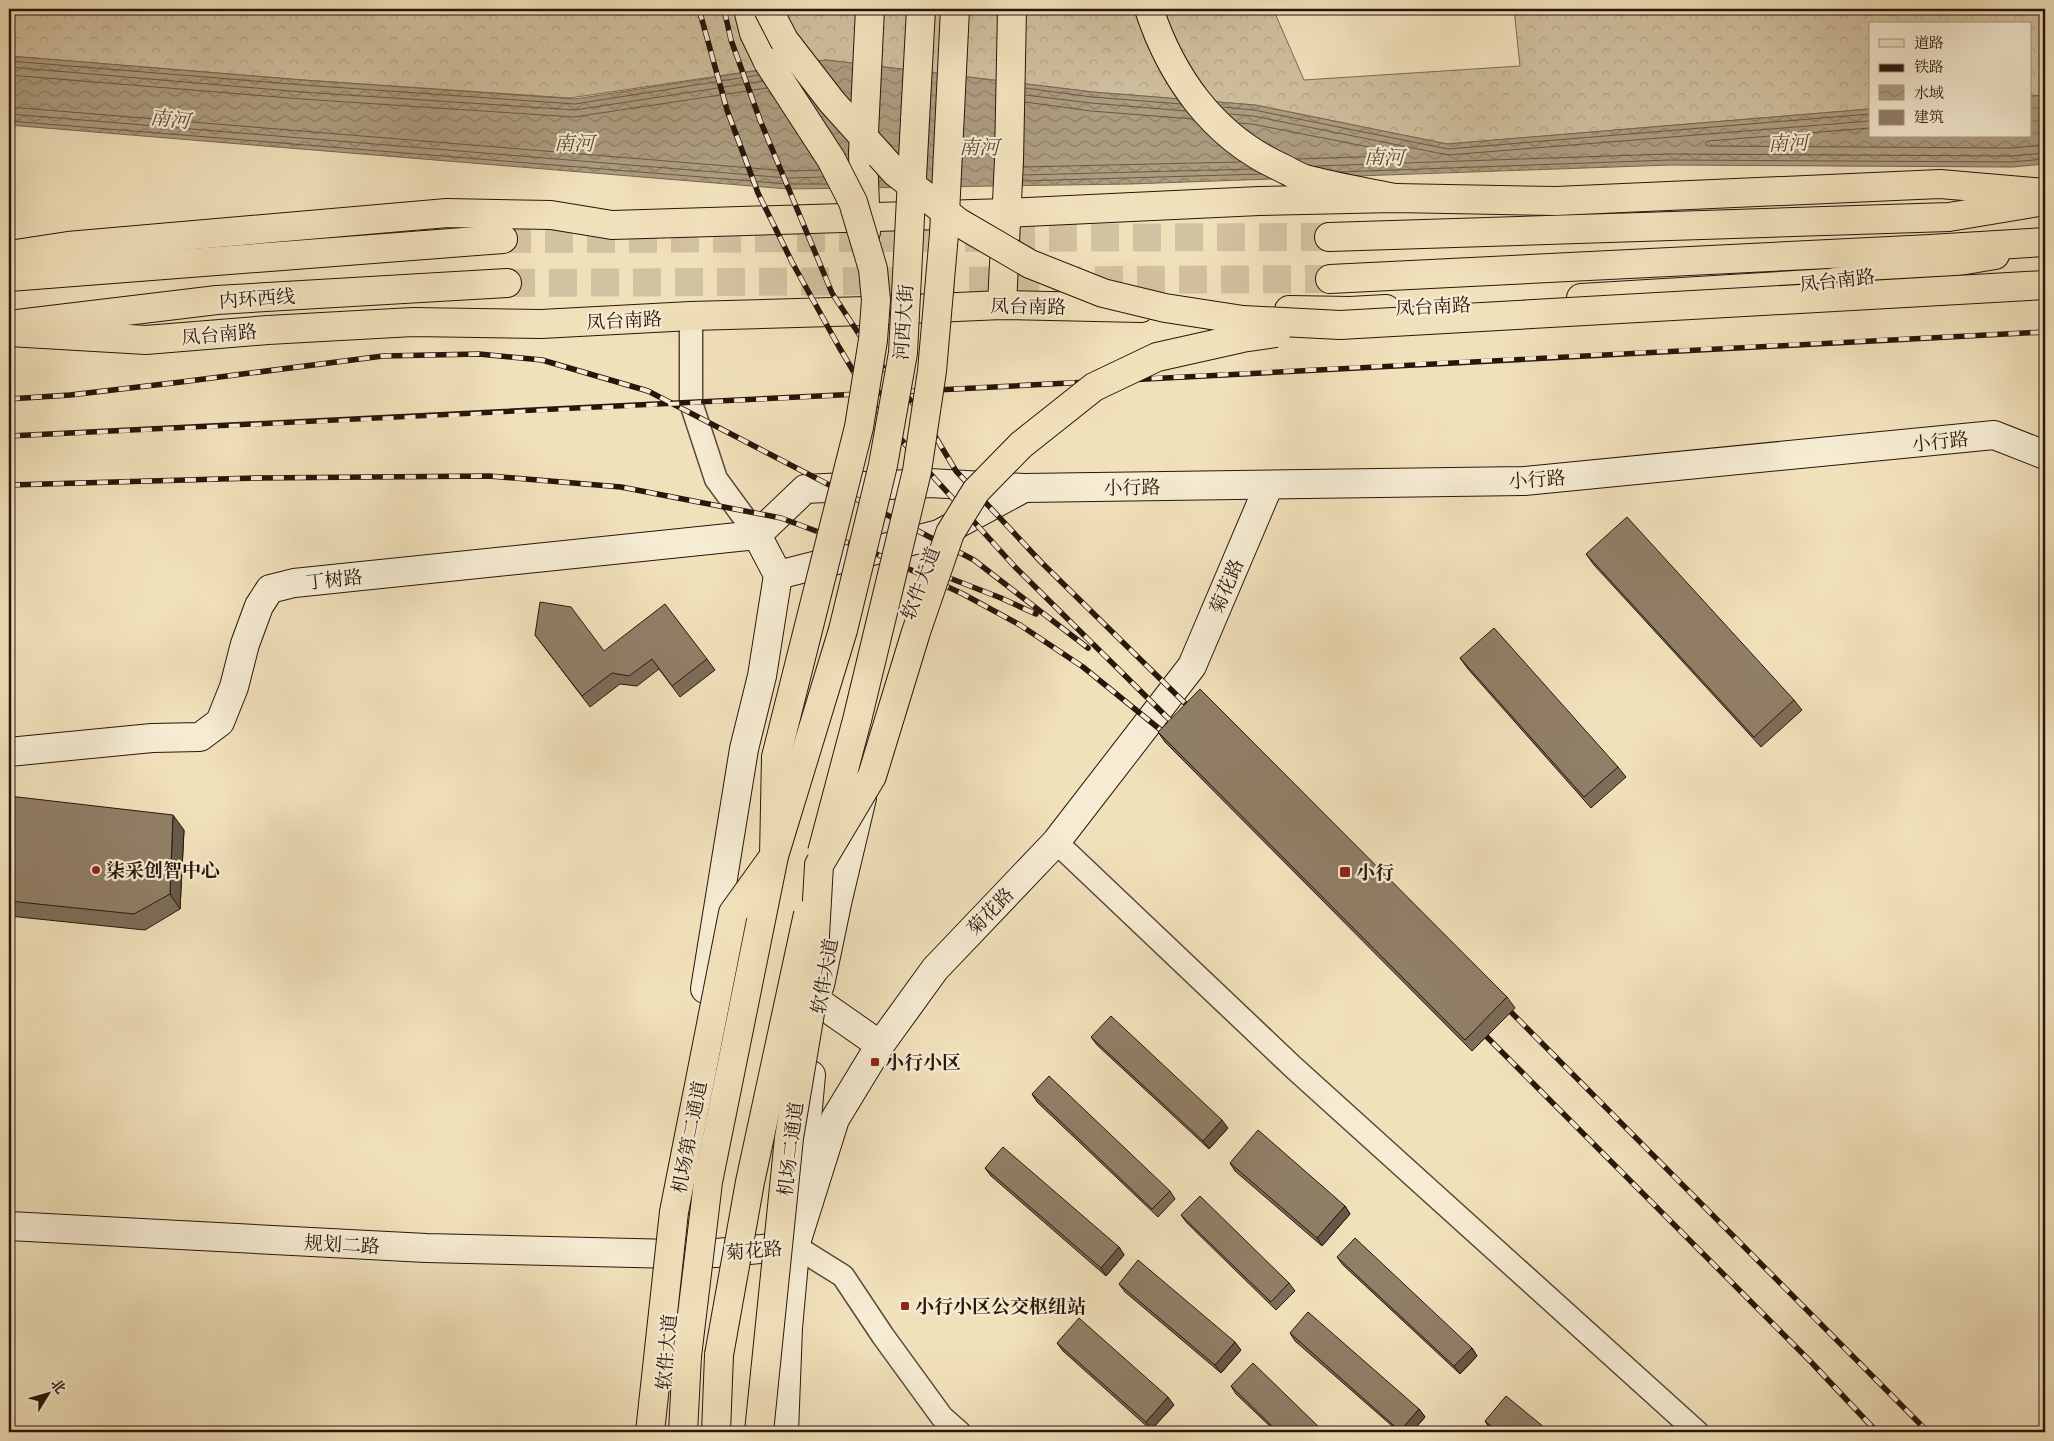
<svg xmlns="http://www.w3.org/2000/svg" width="2054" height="1441" font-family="'Sorts Mill Goudy','Noto Serif SC',serif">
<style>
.forest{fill:url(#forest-crowns);stroke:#7c6a54}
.water{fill:url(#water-waves);stroke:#786651}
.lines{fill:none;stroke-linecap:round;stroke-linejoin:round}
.shore{stroke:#6a5845;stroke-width:1}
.highway-tunnel{stroke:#d3c2a1;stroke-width:28;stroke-dasharray:28 14;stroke-linecap:butt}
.street-casing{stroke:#5a4837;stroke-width:25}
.secondary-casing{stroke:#28150b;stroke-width:30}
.primary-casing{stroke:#28150b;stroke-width:30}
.highway-casing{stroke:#28150b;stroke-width:30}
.street{stroke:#f6ecd3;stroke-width:22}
.secondary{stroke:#f6ecd3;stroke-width:28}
.primary{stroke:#f1e1bb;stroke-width:28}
.highway{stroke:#f1e1bb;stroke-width:28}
.rail-casing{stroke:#28150b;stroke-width:5.5}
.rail{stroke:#f6ecd3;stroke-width:4;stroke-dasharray:11;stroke-linecap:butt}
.primary-bridge-casing{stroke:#28150b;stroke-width:30;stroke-linecap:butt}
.highway-bridge-casing{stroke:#28150b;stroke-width:30;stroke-linecap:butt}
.primary-bridge{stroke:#f1e1bb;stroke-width:28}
.highway-bridge{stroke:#f1e1bb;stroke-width:28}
.wall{fill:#7d6d59;stroke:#28150b}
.shaded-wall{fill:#665948;stroke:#28150b}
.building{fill:#917f67;stroke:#28150b}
.poi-dot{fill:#8f2418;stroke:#f6ecd3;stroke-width:2}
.labels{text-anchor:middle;stroke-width:4.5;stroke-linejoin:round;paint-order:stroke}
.street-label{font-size:19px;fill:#28150b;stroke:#f6ecd3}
.poi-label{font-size:19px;font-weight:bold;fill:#28150b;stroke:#f6ecd3;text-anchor:start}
.water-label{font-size:20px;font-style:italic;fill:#5d4b39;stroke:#f6ecd3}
</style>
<defs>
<pattern id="forest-crowns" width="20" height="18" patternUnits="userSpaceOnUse" patternTransform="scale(1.25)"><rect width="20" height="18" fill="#cfbe9d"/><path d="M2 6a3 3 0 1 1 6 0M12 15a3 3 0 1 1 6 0" fill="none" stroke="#b2a286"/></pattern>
<pattern id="water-waves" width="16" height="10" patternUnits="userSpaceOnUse" patternTransform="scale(1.25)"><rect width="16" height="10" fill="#ad9c7f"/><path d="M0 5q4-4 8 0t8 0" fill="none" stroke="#8d7e66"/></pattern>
</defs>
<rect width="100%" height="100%" fill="#f1e1bb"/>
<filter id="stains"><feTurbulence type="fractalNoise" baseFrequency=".004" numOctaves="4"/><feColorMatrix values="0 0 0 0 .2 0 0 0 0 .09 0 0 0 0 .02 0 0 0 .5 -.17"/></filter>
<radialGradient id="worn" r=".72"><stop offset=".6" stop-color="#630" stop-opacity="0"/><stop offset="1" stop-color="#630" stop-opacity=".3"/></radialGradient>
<path class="forest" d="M9,9H1245L1274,11L1304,80L1520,66L1514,9H2045V95L2030,96V24H1870V109L1447,144L1255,105L1093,92L826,60L570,98L303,80L9,56Z"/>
<path class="water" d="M9,56L303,80L575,99L826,60L1093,92L1255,105L1447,144L1870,109V136H2030V96L2045,95V164L2012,167L1670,165L1130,184L788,189L9,125Z"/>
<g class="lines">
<g class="shore">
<path d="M9,61L303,85L575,104L759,75"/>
<path d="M9,67L302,92L575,110L763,81"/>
<path d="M9,75L302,99L574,117L767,88"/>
<path d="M1025,88L1092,97L1181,104"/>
<path d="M1025,95L1091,103L1186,111"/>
<path d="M1025,102L1091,111L1193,119"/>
<path d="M9,107L788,171L820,170"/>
<path d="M1223,107L1254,110L1448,149L1870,114"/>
<path d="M9,114L788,178L824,177"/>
<path d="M1230,114L1253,116L1448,155L1870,121"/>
<path d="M9,121L788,184H827"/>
<path d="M1239,123L1252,124L1389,151L1391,153L1388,156L1298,159"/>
<path d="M1870,128L1708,141L1705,144L1708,146L2011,148L2045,145"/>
<path d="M1316,166L1669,154L2011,156L2045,153"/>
<path d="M1024,167L1240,162"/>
<path d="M1339,172L1669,160L2011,162L2045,159"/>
<path d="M1023,175L1252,169"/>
<path d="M1023,181L1262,174"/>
</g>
<g class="highway-tunnel">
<path d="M503,239L1329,237"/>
<path d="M507,283L1330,279"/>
</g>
<g class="street-casing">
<g id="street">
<path d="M691,316V403L716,479L757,535"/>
<path d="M1056,842L1293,1067L1697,1432"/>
<path d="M795,1246L843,1276L883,1336L942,1417L959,1432"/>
</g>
</g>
<g class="secondary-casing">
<g id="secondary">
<path d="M757,535L805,489L929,483L1024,488L1524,481L1994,435L2045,455"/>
<path d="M778,575L939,534L1024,488"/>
<path d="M9,752L152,738L200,737L220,722L234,687L245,644L259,606L270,589L294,583L757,535"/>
<path d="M820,985L838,899L862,798"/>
<path d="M705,989L744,749L762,676L778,575L757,535"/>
<path d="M817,1001L880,1045"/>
<path d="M9,1226L426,1248L675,1254L716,1253L795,1246L835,1119L880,1045L935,969L1056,842L1192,666L1269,485"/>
<path d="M784,1432L788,1328L811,1075"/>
</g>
</g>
<g class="primary-casing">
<g id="primary">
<path d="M915,120L921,9"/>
<path d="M863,153L866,232"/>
<path d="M9,255L68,246L447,213L551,215L612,225L1006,213L1259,201L1395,198L1556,201L1940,184L2045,193"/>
<path d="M1581,298L1829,283L1995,255"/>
<path d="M1002,305L1009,160L1012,9"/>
<path d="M1289,310L1350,311L1386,309"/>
<path d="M9,332L146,340L268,330L413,322L541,324L691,316L866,311L1002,305L1141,308"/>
<path d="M683,1432L687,1356"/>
<path d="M716,1432L719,1355"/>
</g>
</g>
<g class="highway-casing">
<g id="highway">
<path d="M748,9L754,33L768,62"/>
<path d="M1149,9C1171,76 1212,135 1278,166C1287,170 1296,176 1305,179C1335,187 1365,192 1395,198"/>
<path d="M1329,237L1949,217L2045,201"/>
<path d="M9,277L503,239"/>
<path d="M1330,279L1930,249L2045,242"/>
<path d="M9,325L217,300L507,283"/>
</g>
</g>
<use href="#street" class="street"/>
<use href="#secondary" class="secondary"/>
<use href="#primary" class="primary"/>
<use href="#highway" class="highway"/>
<g class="rail-casing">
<g id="rail">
<path d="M699,9L727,110L758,193L792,262L839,347L874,406L918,460L1015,567L1180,730"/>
<path d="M724,9L731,40L760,120L832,293L872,354L921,413L956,471L1042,563L1195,713"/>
<path d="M9,399L70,395L181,382L383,356L479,354L542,360L648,391L974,560L1088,648"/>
<path d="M9,436C688,406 1366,365 2045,332"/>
<path d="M9,485L256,478L489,476L621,487L781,518L870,551L963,594L1020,625L1083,667L1162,731"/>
<path d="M921,567L1001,598L1036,614"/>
<path d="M1502,1003L1928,1432"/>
<path d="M1477,1027L1811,1362L1877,1432"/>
</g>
</g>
<use href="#rail" class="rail"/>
<g class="primary-bridge-casing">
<g id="primary-bridge">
<path d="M863,153L870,9"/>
<path d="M822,852L857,720L917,471L932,371L944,234L955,9"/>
<path d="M719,1355L750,1182L808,914"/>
<path d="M687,1356L708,1182L774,856L843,630L883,465L903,353L915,120"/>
</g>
</g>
<g class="highway-bridge-casing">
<g id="highway-bridge">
<path d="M768,9L784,40L832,102L895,172L958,222L1030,264L1103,293L1165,308L1243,320L1340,325L2045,285"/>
<path d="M650,1432L674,1212L733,913L774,856L776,757L859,427L873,340L876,300L873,269L853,202L831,159L768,62"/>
<path d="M759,1432L789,1138L811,1007L819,865L872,776L916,632L950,533L976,491L1021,445L1094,387L1157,357L1242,338L1276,333"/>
</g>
</g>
<use href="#primary-bridge" class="primary-bridge"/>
<use href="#highway-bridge" class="highway-bridge"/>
</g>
<g class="wall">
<path d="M1586,554L1794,700L1802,710L1761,747L1594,565Z"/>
<path d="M535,635L604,651L707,659L715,670L680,697L659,669L637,686L620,684L590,707Z"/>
<path d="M1460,658L1618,767L1626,777L1591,808L1468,669Z"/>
<path d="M1158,732L1507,997L1515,1008L1472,1051L1165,742Z"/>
<path d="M9,796L184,830L180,909L145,930L9,916Z"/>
<path d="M1091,1037L1228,1128L1209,1149L1097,1045Z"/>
<path d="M1032,1094L1170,1191L1175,1199L1158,1217L1037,1102Z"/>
<path d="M1230,1163L1345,1206L1350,1214L1322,1246L1235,1171Z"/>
<path d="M985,1168L1119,1247L1124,1255L1106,1276L991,1176Z"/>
<path d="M1181,1215L1289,1283L1295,1291L1276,1310L1187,1223Z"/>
<path d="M1337,1257L1472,1348L1477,1356L1460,1374L1343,1265Z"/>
<path d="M1119,1284L1241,1350L1221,1373L1125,1292Z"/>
<path d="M1290,1333L1419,1409L1425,1417L1412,1432H1399L1295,1341Z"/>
<path d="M1057,1343L1174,1405L1151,1430L1063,1351Z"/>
<path d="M1231,1386L1324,1432H1276L1236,1394Z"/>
<path d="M1485,1421L1550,1432H1494L1490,1429Z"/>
</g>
<g class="shaded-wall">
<path d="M173,815L184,830L180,909L170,894Z"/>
<path d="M1222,1120L1228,1128L1209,1149L1203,1141Z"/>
<path d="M1345,1206L1350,1214L1322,1246L1317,1238Z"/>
<path d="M1119,1247L1124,1255L1106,1276L1101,1268Z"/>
<path d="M1235,1342L1241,1350L1221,1373L1215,1365Z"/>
<path d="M1472,1348L1477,1356L1460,1374L1454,1366Z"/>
<path d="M1168,1397L1174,1405L1151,1430L1146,1422Z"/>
<path d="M1419,1409L1425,1417L1412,1432H1402L1400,1431Z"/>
</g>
<g class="building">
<path d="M1627,517L1794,700L1754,737L1586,554Z"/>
<path d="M540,602L571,607L604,651L665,604L707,659L672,686L652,659L629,676L612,673L582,696L535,635Z"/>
<path d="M1494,628L1618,767L1584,797L1460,658Z"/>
<path d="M1200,689L1507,997L1465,1040L1158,732Z"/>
<path d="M9,796L173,815L170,894L134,914L9,901Z"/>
<path d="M1111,1016L1222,1120L1203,1141L1091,1037Z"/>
<path d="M1049,1076L1170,1191L1152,1209L1032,1094Z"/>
<path d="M1258,1130L1345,1206L1317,1238L1230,1163Z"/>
<path d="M1003,1147L1119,1247L1101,1268L985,1168Z"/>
<path d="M1200,1196L1289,1283L1271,1302L1181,1215Z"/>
<path d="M1355,1238L1472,1348L1454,1366L1337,1257Z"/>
<path d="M1138,1260L1235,1342L1215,1365L1119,1284Z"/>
<path d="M1308,1312L1419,1409L1400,1431L1290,1333Z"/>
<path d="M1079,1318L1168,1397L1146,1422L1057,1343Z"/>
<path d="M1253,1363L1324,1432H1278L1231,1386Z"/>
<path d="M1506,1396L1550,1432H1498L1485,1421Z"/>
<path d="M1195,1426L1202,1432H1189Z"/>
</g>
<g class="poi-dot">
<circle cx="96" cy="870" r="5"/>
<rect x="1339" y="866" width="12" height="12" rx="2.5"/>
<rect x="870" y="1057" width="10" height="10" rx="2.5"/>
<rect x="900" y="1301" width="10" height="10" rx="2.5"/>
</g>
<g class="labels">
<g class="street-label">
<text transform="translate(1837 280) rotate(-7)" y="7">凤台南路</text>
<text transform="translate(257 298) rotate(-4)" y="7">内环西线</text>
<text transform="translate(1028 306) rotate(1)" y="7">凤台南路</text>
<text transform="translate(1433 306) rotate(-3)" y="7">凤台南路</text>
<text transform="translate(624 320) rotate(-3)" y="7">凤台南路</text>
<text transform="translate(903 322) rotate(-86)" y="7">河西大街</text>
<text transform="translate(219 334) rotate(-5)" y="7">凤台南路</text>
<text transform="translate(1940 441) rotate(-6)" y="7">小行路</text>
<text transform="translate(1537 479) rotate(-4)" y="7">小行路</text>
<text transform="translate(1132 487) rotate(-1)" y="7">小行路</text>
<text transform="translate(334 579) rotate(-6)" y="7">丁树路</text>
<text transform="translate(920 583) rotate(-69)" y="7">软件大道</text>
<text transform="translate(1226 586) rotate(-67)" y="7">菊花路</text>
<text transform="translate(990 911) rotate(-46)" y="7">菊花路</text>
<text transform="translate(824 976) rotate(-80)" y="7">软件大道</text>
<text transform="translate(689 1137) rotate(-79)" y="7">机场第二通道</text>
<text transform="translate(790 1149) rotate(-83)" y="7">机场二通道</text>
<text transform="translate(342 1244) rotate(3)" y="7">规划二路</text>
<text transform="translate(754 1250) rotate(-5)" y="7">菊花路</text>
<text transform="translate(666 1352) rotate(-85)" y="7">软件大道</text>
</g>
<g class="poi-label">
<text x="106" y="877">柒采创智中心</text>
<text x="1356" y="879">小行</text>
<text x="885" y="1069">小行小区</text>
<text x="915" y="1313">小行小区公交枢纽站</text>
</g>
<g class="water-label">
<text transform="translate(170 119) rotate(6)" y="7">南河</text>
<text transform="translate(574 143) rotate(1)" y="7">南河</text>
<text transform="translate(1788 143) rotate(-2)" y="7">南河</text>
<text transform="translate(979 147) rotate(1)" y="7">南河</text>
<text transform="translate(1384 157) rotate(2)" y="7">南河</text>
</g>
</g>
<rect width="2054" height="1441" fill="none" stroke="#f1e1bb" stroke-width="30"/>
<rect x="10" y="10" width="2034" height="1421" fill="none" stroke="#28150b" stroke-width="2.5"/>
<rect x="15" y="15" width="2024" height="1411" fill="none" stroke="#28150b"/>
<rect x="1869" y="22" width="162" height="115" fill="#f6ecd3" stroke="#a49683"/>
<rect x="1879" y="39" width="25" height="8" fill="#f1e1bb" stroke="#a49683"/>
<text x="1914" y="48" font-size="15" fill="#28150b">道路</text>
<rect x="1879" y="64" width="25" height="8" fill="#28150b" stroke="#a49683"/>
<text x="1914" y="72" font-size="15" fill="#28150b">铁路</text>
<rect x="1879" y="85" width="25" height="15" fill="url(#water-waves)" stroke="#a49683"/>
<text x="1914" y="98" font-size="15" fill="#28150b">水域</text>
<rect x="1879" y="110" width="25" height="15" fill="#917f67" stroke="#a49683"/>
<text x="1914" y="122" font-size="15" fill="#28150b">建筑</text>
<g transform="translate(48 1394) rotate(53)" stroke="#f6ecd3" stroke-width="4" paint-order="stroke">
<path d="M0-4L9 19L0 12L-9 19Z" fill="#28150b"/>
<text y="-8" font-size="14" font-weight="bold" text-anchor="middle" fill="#28150b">北</text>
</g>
<rect width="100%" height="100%" filter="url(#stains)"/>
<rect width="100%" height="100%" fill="url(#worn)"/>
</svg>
